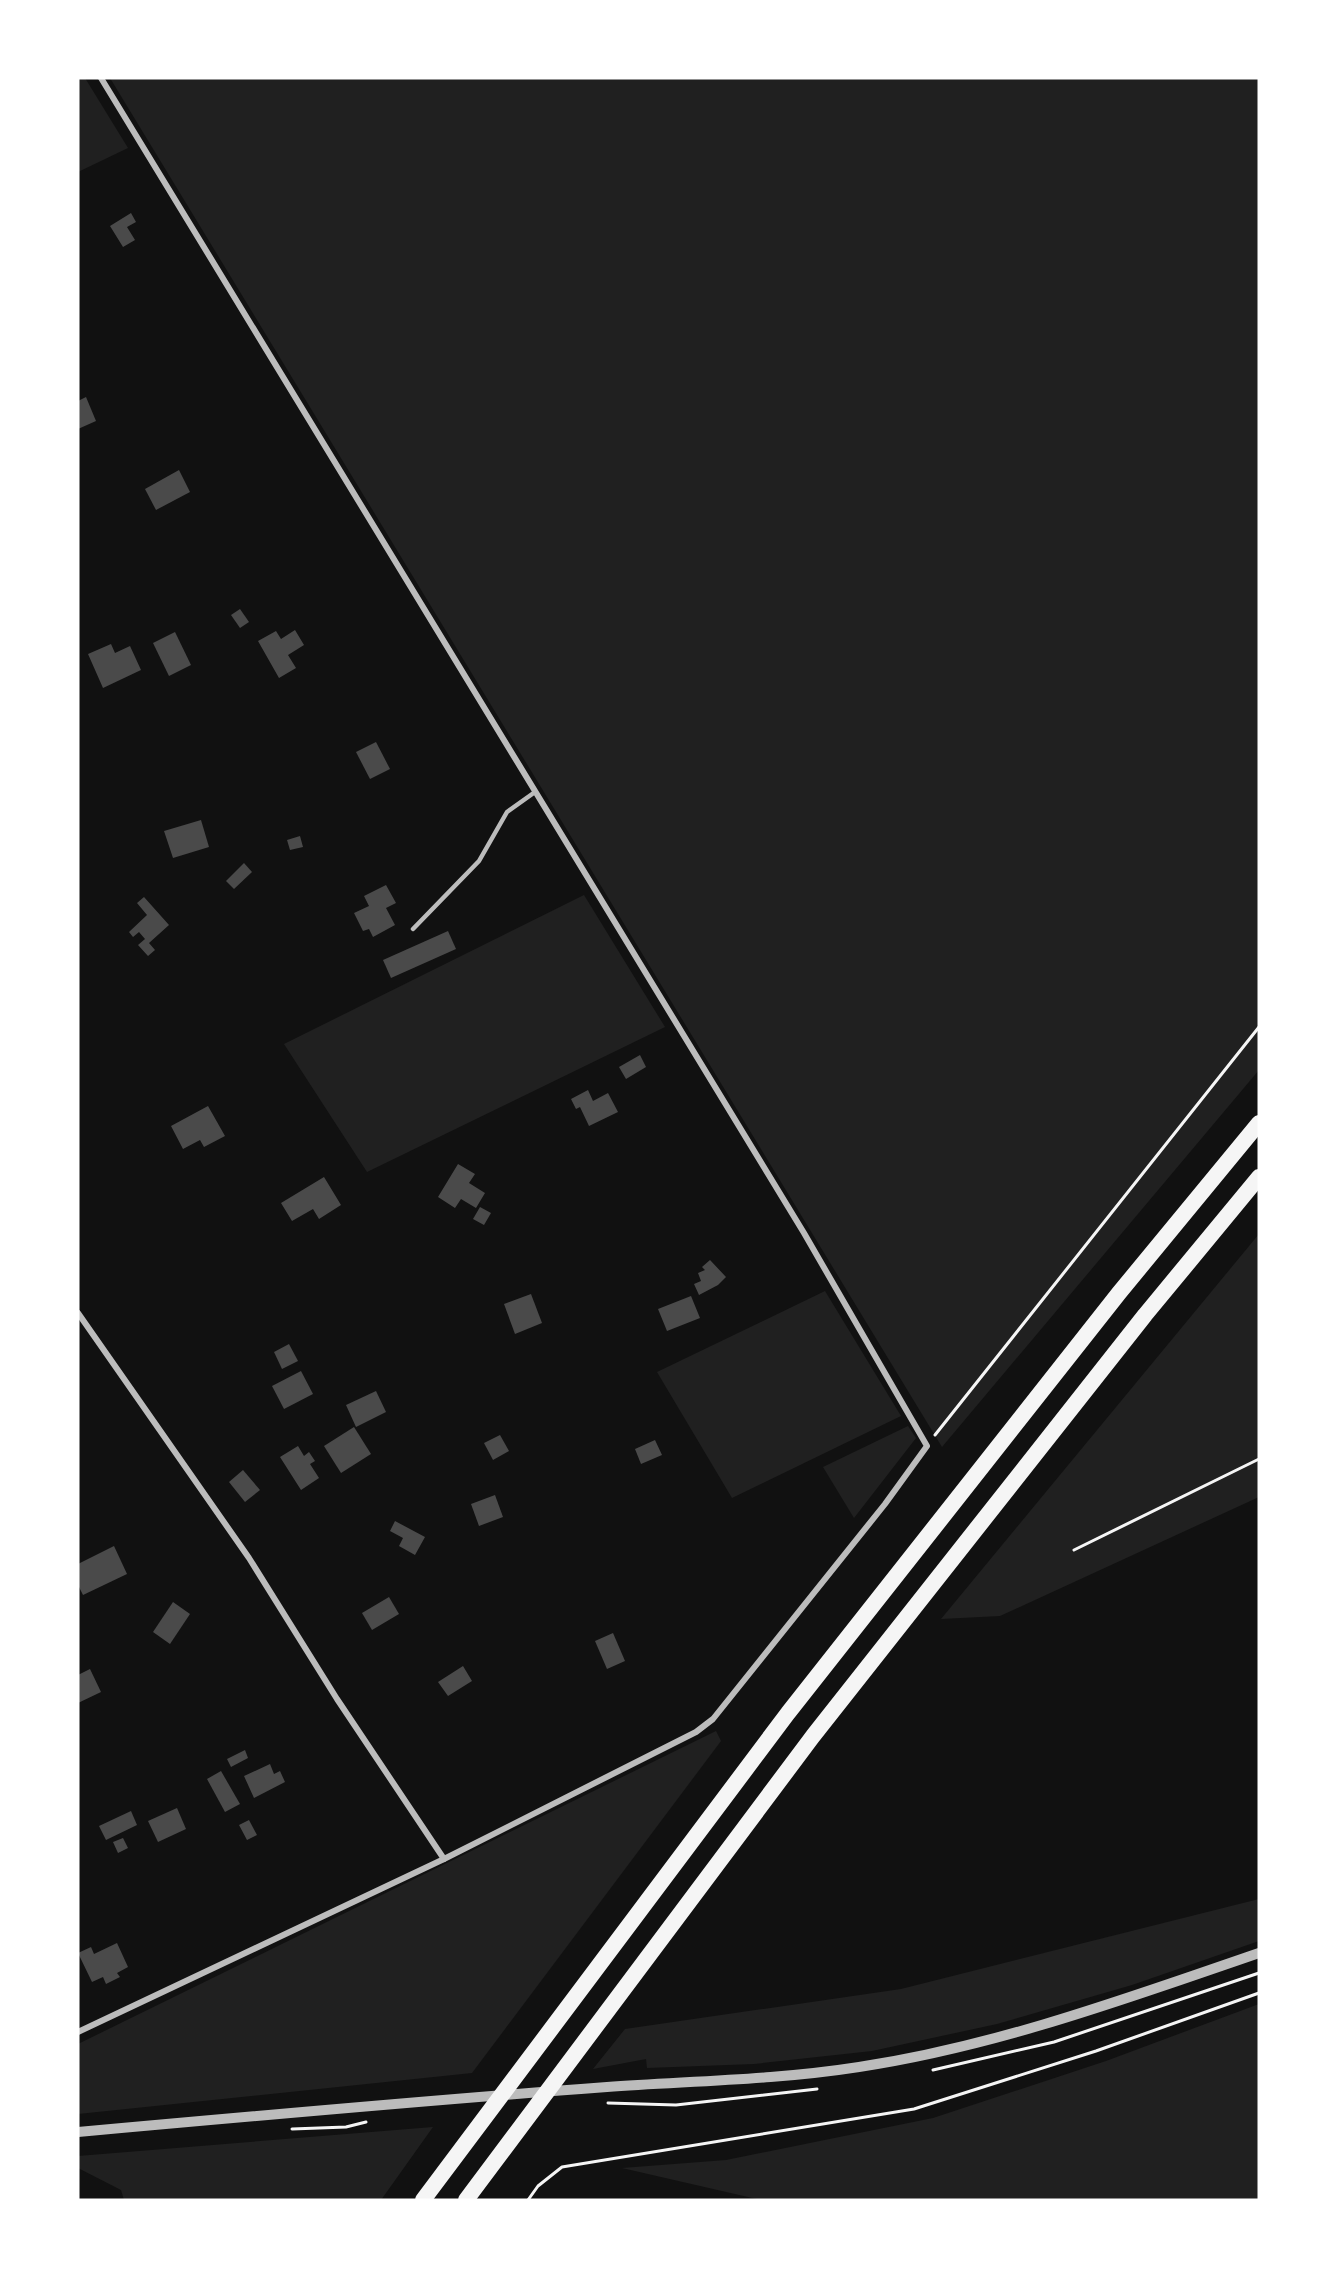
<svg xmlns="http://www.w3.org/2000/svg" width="1337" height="2278" font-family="'Sofia Sans Condensed',sans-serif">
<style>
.green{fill:#202020}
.building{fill:#4a4a4a}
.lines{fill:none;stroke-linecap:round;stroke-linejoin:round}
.path{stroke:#f5f5f5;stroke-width:3}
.service{stroke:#bcbcbc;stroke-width:4.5}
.minor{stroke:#bcbcbc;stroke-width:6}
.tertiary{stroke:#bcbcbc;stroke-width:10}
.motorway{stroke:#f5f5f5;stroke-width:16}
</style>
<rect width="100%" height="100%" fill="#111"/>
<g class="green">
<path d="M78,78H85L128,148L78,172Z"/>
<path d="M110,78H1259V1070L942,1447Z"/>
<path d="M584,895L665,1027L367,1172L284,1044Z"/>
<path d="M1259,1234V1497L1000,1616L941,1619Z"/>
<path d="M825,1291L901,1416L732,1498L657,1372Z"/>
<path d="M908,1426L916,1438L854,1518L823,1467Z"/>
<path d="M716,1731L721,1741L472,2073L78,2114V2044Z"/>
<path d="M1259,1899V1941L1132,1985L997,2024L872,2051L754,2064L647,2068L646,2059L593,2069L625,2029L901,1989Z"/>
<path d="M1259,2004V2200H761L622,2168L726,2160L933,2118L1106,2061Z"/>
<path d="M433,2127L381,2200H124L121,2190L78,2168V2156Z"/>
</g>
<g class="building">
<path d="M131,213L136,222L127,227L135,240L123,247L110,226Z"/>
<path d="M86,397L96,421L78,429V401Z"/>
<path d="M179,470L190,492L156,510L145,489Z"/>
<path d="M240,609L249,622L240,628L231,615Z"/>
<path d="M295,630L304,645L288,655L296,668L279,678L258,641L276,631L281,639Z"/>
<path d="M175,632L191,665L169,676L153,643Z"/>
<path d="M111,644L115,653L130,646L141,670L103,688L88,654Z"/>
<path d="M376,742L390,769L370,779L356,752Z"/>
<path d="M201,820L209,847L173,858L164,831Z"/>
<path d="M300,836L303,847L290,850L287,840Z"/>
<path d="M244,863L252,872L234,889L226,881Z"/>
<path d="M386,885L396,903L386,908L395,925L373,937L369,929L363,931L354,913L369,906L364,896Z"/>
<path d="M144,897L169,925L149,943L155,950L148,956L138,945L145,939L139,932L133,937L129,932L147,915L137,903Z"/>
<path d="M448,931L456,949L391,978L383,960Z"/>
<path d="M640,1055L646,1067L626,1079L619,1067Z"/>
<path d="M588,1090L593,1101L608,1093L618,1112L589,1126L580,1107L576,1109L571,1099Z"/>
<path d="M208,1106L225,1136L204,1147L200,1140L183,1149L171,1126Z"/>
<path d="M458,1164L475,1174L469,1183L485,1193L476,1208L461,1199L455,1208L438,1197Z"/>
<path d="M324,1177L341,1205L319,1219L313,1209L292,1221L281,1203Z"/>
<path d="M480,1207L491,1213L484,1225L473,1219Z"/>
<path d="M710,1260L726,1277L718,1285L699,1295L694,1284L701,1281L698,1273L705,1270L702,1267Z"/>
<path d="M531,1294L542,1323L515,1334L504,1304Z"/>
<path d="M691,1296L700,1318L667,1331L658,1309Z"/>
<path d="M289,1344L298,1361L282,1369L274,1352Z"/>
<path d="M301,1371L313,1394L284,1409L272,1386Z"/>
<path d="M376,1391L386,1412L356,1427L346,1405Z"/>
<path d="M354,1427L371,1454L341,1473L324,1446Z"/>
<path d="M500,1435L509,1451L493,1460L484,1443Z"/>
<path d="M655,1440L662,1455L641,1464L635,1449Z"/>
<path d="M298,1446L304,1456L309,1452L315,1461L310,1464L319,1478L301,1490L280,1457Z"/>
<path d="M243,1470L260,1490L245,1502L229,1482Z"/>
<path d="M495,1495L503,1517L479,1526L471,1504Z"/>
<path d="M395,1521L425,1537L415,1555L399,1546L403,1538L390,1531Z"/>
<path d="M114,1546L127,1574L83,1595L78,1585V1564Z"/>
<path d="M389,1597L399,1614L372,1630L362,1613Z"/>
<path d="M173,1602L190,1614L170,1644L153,1632Z"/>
<path d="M613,1633L625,1661L607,1669L595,1641Z"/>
<path d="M463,1666L472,1681L448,1696L438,1682Z"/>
<path d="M90,1669L101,1692L78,1703V1675Z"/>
<path d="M245,1750L248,1758L231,1767L227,1759Z"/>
<path d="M270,1764L274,1774L280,1771L285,1782L254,1798L244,1776Z"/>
<path d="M221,1771L240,1804L225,1812L207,1779Z"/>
<path d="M177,1808L186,1829L158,1842L148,1821Z"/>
<path d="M131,1811L137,1825L106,1840L99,1826Z"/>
<path d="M249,1820L257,1835L247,1840L239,1825Z"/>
<path d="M123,1838L128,1848L118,1853L113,1842Z"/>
<path d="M117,1943L128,1967L117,1973L120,1977L106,1984L103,1977L92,1982L78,1953L91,1947L94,1954Z"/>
</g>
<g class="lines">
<g class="path">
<path d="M935,1435L1259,1027"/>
<path d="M1074,1550L1259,1459"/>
<path d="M933,2070L1054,2042L1259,1973"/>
<path d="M608,2103L676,2105L817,2089"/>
<path d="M292,2129L346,2127L366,2122"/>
<path d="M528,2200L538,2186L562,2167L914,2109L1096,2051L1259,1993"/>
</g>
<path class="service" d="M413,929L479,861L507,812L535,792"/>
<g class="minor">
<path d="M78,1313L249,1558L337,1699L444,1859"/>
<path d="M78,2032L444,1859L696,1732L713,1719L885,1504L927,1446L804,1233L101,78"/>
</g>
<path class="tertiary" d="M78,2132C254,2116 430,2100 607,2087C691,2081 776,2080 859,2067C997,2046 1128,1998 1259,1953"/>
<g class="motorway">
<path d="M423,2200L788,1713L1119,1293L1259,1123"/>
<path d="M466,2200L813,1736L1145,1315L1259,1177"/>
</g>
</g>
<rect width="1337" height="2278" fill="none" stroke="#ffffff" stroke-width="159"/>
</svg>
